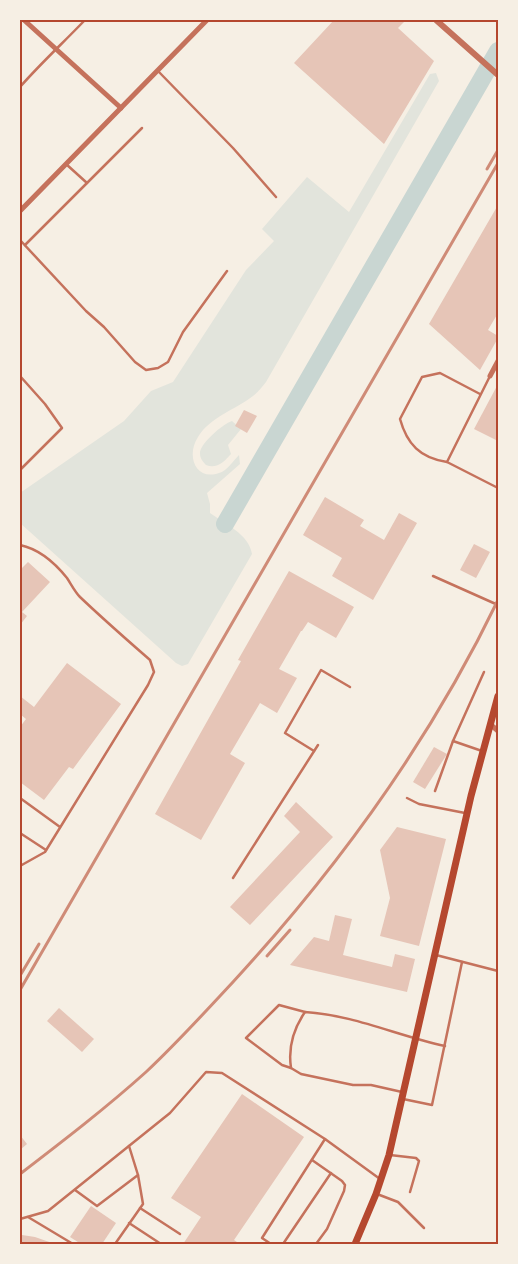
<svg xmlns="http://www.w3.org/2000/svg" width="518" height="1264" font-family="'Archivo Narrow',sans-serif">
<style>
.green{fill:#e2e4dc}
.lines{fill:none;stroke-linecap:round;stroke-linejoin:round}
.river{stroke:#c9d6d2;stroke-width:18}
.building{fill:#e6c5b7}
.service{stroke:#c5725c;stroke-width:2.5}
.minor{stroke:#c5725c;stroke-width:5}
.tertiary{stroke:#c5725c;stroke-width:6}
.secondary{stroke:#b5482f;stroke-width:7}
.rail{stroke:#cf8b77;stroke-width:3}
.neatline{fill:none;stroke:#b5482f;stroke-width:2}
</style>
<rect width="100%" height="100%" fill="#f6efe4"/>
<g class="green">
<path d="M436,73L439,81L266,382C262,387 258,392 253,396C235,410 210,417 198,437C186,455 195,481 219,473C227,471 233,461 239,455L240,464L207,493L210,504V513C225,524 249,534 252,554L188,664L182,666L176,663L20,523V493L124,421L151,391L173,382L246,270L274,241L262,229L307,177L349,212L430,74Z"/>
<path d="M232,421L241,429L228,445L231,454C224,462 217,469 206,465C203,462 200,458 200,454C199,444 223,424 232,421Z"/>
</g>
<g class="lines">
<path class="river" d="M225,524L498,51"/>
</g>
<g class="building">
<path d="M334,20H406L398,28L434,61L384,144L294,63Z"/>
<path d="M498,205V313L488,330L498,336V338L480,370L429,324Z"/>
<path d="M498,384V441L474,429Z"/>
<path d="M244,410L257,416L247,433L235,426Z"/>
<path d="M325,497L364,520L360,526L384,540L399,513L417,523L373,600L332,576L342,558L303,535Z"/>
<path d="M474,544L490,552L476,578L460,570Z"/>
<path d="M28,562L50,582L22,612L27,616L20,625V570Z"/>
<path d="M289,571L354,607L336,638L308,622L302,631H301L279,669L297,678L277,713L260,703L230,754L245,763L201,840L155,814L241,661L238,660Z"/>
<path d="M67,663L121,704L73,769L69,767L44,800L20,782V727L26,719L20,714V696L34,707Z"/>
<path d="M434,747L447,754L425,789L413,782Z"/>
<path d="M296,802L333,837L250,925L230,907L300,832L284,816Z"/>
<path d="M397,827L446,839L419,946L380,936L390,898L380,850Z"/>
<path d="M335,915L352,919L343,955L392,967L395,954L415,959L407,992L290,965L314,937L329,941Z"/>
<path d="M59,1008L94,1039L82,1052L47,1021Z"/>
<path d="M242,1094L304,1137L234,1240L240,1244H183L201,1217L171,1198Z"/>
<path d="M20,1135L27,1144L20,1150Z"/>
<path d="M91,1206L116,1223L102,1244H81L70,1237Z"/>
<path d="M22,1235L35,1237L55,1244H20V1237Z"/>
</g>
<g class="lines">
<g class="service">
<path d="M158,71L233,148L276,197"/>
<path d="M20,87C41,63 63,43 85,20"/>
<path d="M66,164L87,183"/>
<path d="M20,240L86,311L104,327L135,362L146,370L158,368L168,362L183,332L227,271"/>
<path d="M25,245L142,128"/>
<path d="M20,376L45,404L62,428L20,470"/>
<path d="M490,376L447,462L498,488"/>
<path d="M447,462C420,458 407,444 400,419L422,377L440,373L480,394"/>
<path d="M20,545C39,549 55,563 67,578C71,584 75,592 80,597C103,619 126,639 150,660L154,672L148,685L45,852L20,866"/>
<path d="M433,576L498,605"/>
<path d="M453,741L484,672"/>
<path d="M314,751L285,733L321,670L350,687"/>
<path d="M435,791L453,741L482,751"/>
<path d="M20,798L60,827"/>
<path d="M407,798L419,804L465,813"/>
<path d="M20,833L46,850"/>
<path d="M233,878L318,745"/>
<path d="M436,955L498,971"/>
<path d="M291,1068L282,1065L246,1038L279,1005L305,1012"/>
<path d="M402,1092L371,1085H353L301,1074L291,1068C288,1048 294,1028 305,1012C354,1015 398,1036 445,1046"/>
<path d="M403,1099L432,1105L462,962"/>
<path d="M390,1155L416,1158L419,1161L410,1192"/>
<path d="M312,1160L342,1181L345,1185L344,1191L327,1229L316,1244"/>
<path d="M75,1190L97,1206L138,1175"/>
<path d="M377,1194L398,1202L424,1228"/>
<path d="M140,1208L180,1234"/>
<path d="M28,1217L73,1244"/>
<path d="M20,1219L48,1211L170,1113L206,1072L222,1073L325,1139"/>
<path d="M129,1223L161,1244"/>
<path d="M115,1244L143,1204L138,1175L129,1146"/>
<path d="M271,1244L262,1238L325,1139L380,1179"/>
<path d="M283,1244L331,1173"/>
</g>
<g class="minor">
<path d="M24,20L121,108"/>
<path d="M20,211L207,20"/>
<path d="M490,376L498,361"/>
<path d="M490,724L498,731"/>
</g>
<path class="tertiary" d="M436,20L498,75"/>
<path class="secondary" d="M355,1244L376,1194L389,1155L471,796L498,696"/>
<g class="rail">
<path d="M487,169L498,150"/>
<path d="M267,956L290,930"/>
<path d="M21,974L39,944"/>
<path d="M20,990L498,163"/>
<path d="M20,1174C63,1141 106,1108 146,1072C177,1043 205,1012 233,982C339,867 430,741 498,600"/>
</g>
</g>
<rect width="518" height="1264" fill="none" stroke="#f6efe4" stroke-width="42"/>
<rect x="21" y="21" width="476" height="1222" class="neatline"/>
</svg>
